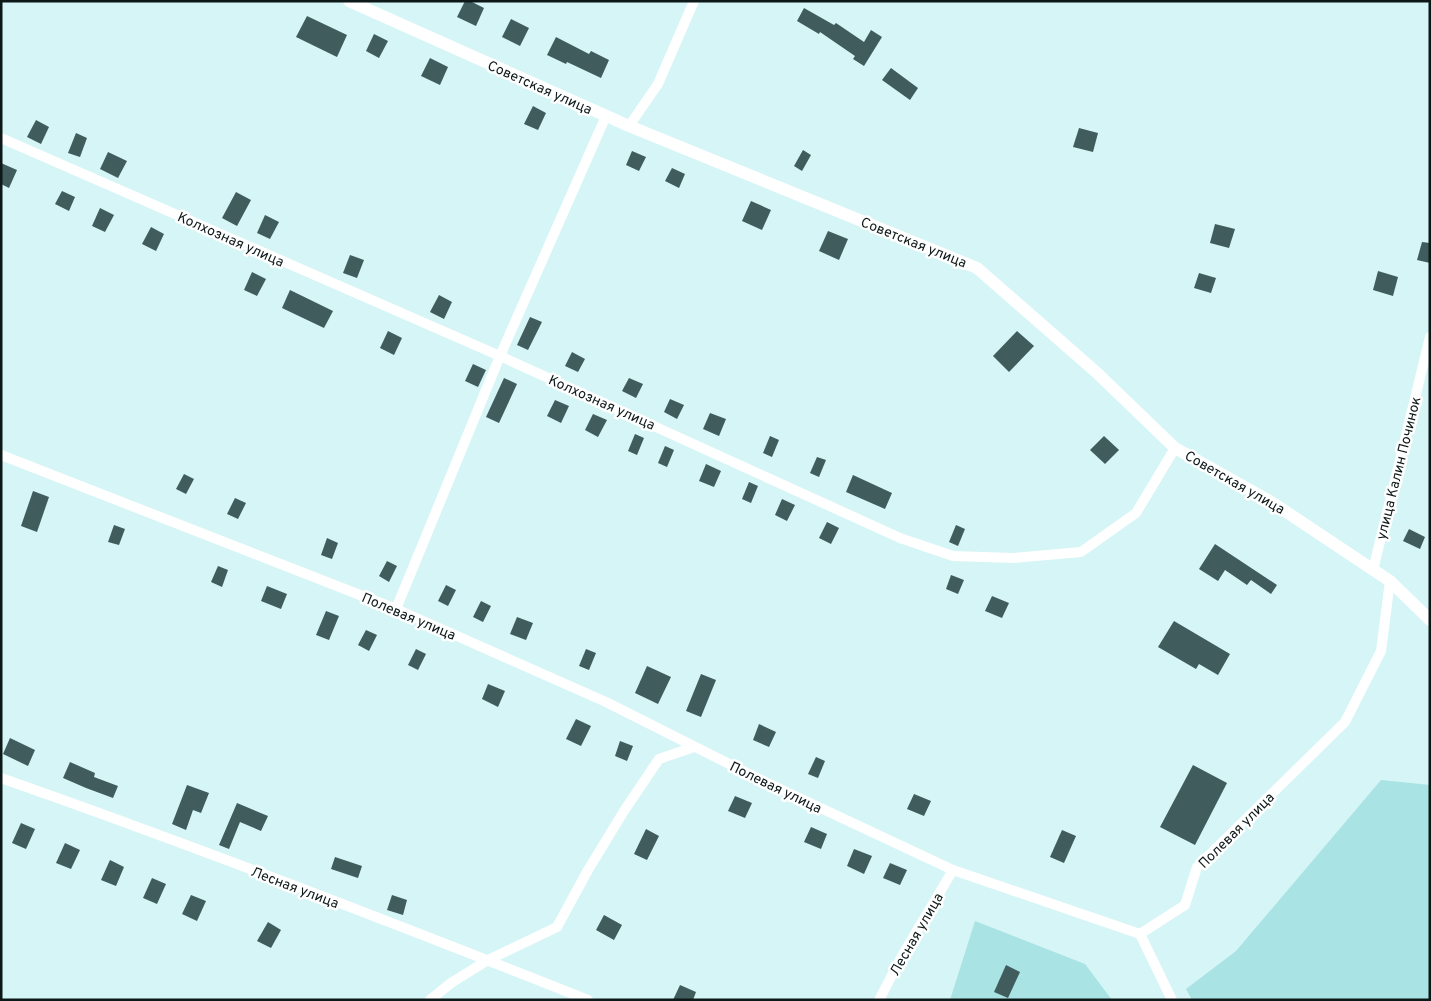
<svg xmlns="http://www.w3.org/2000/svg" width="1431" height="1001" font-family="Overpass,sans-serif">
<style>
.green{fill:#a9e3e4}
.building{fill:#405c5c}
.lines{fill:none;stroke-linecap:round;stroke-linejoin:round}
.minor{stroke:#fff;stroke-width:10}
.tertiary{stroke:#fff;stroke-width:12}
.labels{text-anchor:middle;stroke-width:5;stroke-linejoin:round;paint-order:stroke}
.street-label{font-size:14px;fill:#0d1818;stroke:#fff}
</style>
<rect width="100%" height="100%" fill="#d6f5f6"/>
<g class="green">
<path d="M1381,780L1430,785V1000H1192L1186,989L1236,951Z"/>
<path d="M975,921L1085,964L1112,1000H950Z"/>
</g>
<g class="building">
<path d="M465,1H470L484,8L476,26L457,17Z"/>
<path d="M804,8L834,25L836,23L864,42L871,30L882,37L864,66L853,59L855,56L820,32L819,34L797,21Z"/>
<path d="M307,16L347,35L337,57L296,37Z"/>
<path d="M511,19L529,28L520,46L502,37Z"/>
<path d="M374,34L388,41L379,58L366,51Z"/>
<path d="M556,37L589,54L591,51L609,60L601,78L567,62L566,64L547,55Z"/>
<path d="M430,58L448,67L440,85L421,76Z"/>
<path d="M891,68L918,88L910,100L882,80Z"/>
<path d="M533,106L546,113L538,130L524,124Z"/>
<path d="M36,120L49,127L41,144L27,137Z"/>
<path d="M1079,128L1098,133L1093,152L1073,147Z"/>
<path d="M76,133L87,138L80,157L68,153Z"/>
<path d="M803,150L811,155L802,171L794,166Z"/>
<path d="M632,151L646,157L639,171L626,165Z"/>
<path d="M108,152L127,161L118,178L100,169Z"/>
<path d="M1,163L17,170L9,188L1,184Z"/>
<path d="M672,168L685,174L679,188L665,181Z"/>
<path d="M62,191L75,197L69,211L55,204Z"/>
<path d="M236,192L251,200L237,226L222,218Z"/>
<path d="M751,201L771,210L762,230L742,221Z"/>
<path d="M100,208L114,215L105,232L92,226Z"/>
<path d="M265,215L279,222L270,239L257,233Z"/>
<path d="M1215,224L1235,229L1229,248L1210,243Z"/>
<path d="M151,227L164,234L156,251L142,244Z"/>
<path d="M828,231L848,239L839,260L819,251Z"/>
<path d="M1422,242L1430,243V263L1417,260Z"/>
<path d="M350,255L364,260L357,278L343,273Z"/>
<path d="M1378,271L1398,277L1393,296L1373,290Z"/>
<path d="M252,272L266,279L257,296L244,290Z"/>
<path d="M1199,273L1216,278L1211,293L1194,288Z"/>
<path d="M290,290L333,311L324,328L282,308Z"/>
<path d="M439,295L452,302L444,319L430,312Z"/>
<path d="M530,317L542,322L528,350L517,345Z"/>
<path d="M388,331L402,338L394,355L380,348Z"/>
<path d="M1017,331L1034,346L1009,372L993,356Z"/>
<path d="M572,352L585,359L578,372L565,366Z"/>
<path d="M473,364L486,370L478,387L465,381Z"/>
<path d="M504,378L517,384L499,423L486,417Z"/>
<path d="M629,378L643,384L636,398L622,391Z"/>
<path d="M670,399L684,405L677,419L664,412Z"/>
<path d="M555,400L569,406L561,423L547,416Z"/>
<path d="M710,413L726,419L719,436L703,429Z"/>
<path d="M593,414L607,420L598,437L585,430Z"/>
<path d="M635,434L644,438L637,455L628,451Z"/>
<path d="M770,436L779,440L772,457L763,453Z"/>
<path d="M1104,436L1119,450L1105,464L1090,450Z"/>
<path d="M665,446L674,450L667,467L658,463Z"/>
<path d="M817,457L826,460L819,477L810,473Z"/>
<path d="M706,464L721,471L714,487L699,481Z"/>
<path d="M184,474L194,479L186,494L176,489Z"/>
<path d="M853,475L892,493L885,509L846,492Z"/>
<path d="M749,482L758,486L751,503L742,499Z"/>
<path d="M33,491L49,497L37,532L21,526Z"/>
<path d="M235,498L246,503L238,519L227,514Z"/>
<path d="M782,499L795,505L787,521L775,515Z"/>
<path d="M827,522L839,528L831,544L819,538Z"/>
<path d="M114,525L125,529L119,545L108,542Z"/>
<path d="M956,525L965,529L958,546L949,542Z"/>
<path d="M1409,529L1425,537L1420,549L1403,541Z"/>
<path d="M327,538L338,543L332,559L321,555Z"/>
<path d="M1215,544L1277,585L1271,594L1251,580L1247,585L1225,570L1218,581L1199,569Z"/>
<path d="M387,561L397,566L389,582L379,576Z"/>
<path d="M218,566L228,570L222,587L211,582Z"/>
<path d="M951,575L964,580L958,594L946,589Z"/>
<path d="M446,585L456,590L448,606L438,601Z"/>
<path d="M267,586L287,594L281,609L261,601Z"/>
<path d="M992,596L1009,603L1002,618L985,611Z"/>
<path d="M481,601L491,606L483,622L473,617Z"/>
<path d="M326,611L339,616L329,640L316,635Z"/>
<path d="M517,617L533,623L526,640L510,634Z"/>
<path d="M1174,621L1230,654L1218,675L1199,664L1196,669L1158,647Z"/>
<path d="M366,630L377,635L369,651L358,645Z"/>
<path d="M416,649L426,654L418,670L408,665Z"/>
<path d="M586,649L596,653L589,670L579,666Z"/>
<path d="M647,666L671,677L658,704L635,693Z"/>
<path d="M701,674L716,680L701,717L686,711Z"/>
<path d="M488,684L505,691L498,707L482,699Z"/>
<path d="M576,719L591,726L581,746L566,739Z"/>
<path d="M759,724L776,732L769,747L753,740Z"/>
<path d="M10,738L35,750L28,766L3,754Z"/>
<path d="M620,741L633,746L627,761L615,756Z"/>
<path d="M816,757L825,761L818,778L808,774Z"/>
<path d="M70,762L95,773L94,777L118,786L113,798L86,788L63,778Z"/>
<path d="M1193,765L1227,783L1195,845L1160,827Z"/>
<path d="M187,785L209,793L201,813L193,810L186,830L172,824Z"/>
<path d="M914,794L931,801L924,816L907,809Z"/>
<path d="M735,796L752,803L745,818L728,811Z"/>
<path d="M237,803L268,816L261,831L240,822L229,849L219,845Z"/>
<path d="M21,823L35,829L26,849L12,843Z"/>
<path d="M811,827L827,834L821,849L804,842Z"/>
<path d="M646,829L659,836L647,860L634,854Z"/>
<path d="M1062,830L1076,836L1064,863L1050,857Z"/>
<path d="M65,843L80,850L71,869L56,863Z"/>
<path d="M854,849L872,856L864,874L847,866Z"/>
<path d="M335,857L362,866L358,878L331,869Z"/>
<path d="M110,860L124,867L116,886L101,880Z"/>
<path d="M890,863L907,870L900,885L883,878Z"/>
<path d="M152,878L166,884L157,904L143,898Z"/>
<path d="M191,895L206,901L197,921L182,914Z"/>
<path d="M392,895L407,900L403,915L387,910Z"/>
<path d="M604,915L622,925L614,940L596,930Z"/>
<path d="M268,922L281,930L271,948L257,941Z"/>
<path d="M1006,965L1020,972L1008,998L994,992Z"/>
<path d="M680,985L696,992L693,1000H673Z"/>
</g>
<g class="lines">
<g class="minor">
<path d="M629,126L658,84L694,1"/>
<path d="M1,138L500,356L900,538L953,556L1013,558L1081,552L1136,513L1175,448"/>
<path d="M1,455L396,609L606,702L763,781L953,870L1140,934L1185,905L1197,867L1345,722L1381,651L1390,581"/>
<path d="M1373,570L1430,337"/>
<path d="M396,609L500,356L606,116"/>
<path d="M1,778C198,847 394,923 588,1000"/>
<path d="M1140,934L1172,1000"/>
<path d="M430,1000L451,983L488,960L557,927L588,870L624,811L659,759L694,747"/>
<path d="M879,1000L903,954L953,870"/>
</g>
<path class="tertiary" d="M349,1L629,126L977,268L1096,372L1175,448L1273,503L1390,581L1430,620"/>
</g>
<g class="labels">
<g class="street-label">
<text transform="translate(540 87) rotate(24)" y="5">Советская улица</text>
<text transform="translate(231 239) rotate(24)" y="5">Колхозная улица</text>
<text transform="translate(914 242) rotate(22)" y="5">Советская улица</text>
<text transform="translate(602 402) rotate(24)" y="5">Колхозная улица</text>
<text transform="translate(1398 468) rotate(-76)" y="5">улица Калин Починок</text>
<text transform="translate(1235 482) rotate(30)" y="5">Советская улица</text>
<text transform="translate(409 616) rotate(23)" y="5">Полевая улица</text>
<text transform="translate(776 787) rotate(26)" y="5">Полевая улица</text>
<text transform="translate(1236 830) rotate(-45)" y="5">Полевая улица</text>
<text transform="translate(295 887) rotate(21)" y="5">Лесная улица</text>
<text transform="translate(916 934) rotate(-60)" y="5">Лесная улица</text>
</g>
</g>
<rect width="1431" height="1001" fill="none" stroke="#0d1818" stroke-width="5"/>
</svg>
